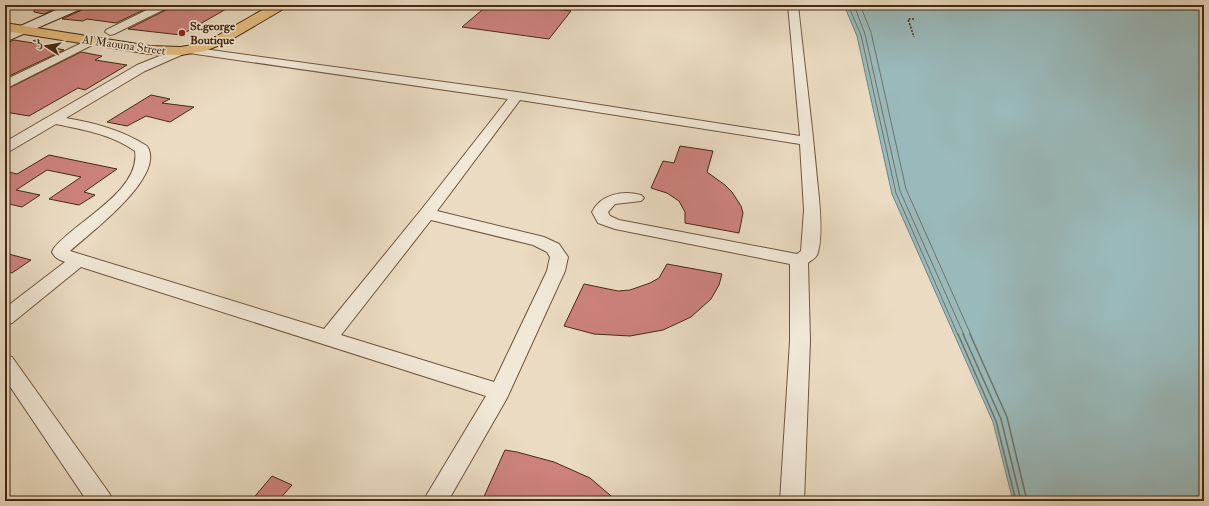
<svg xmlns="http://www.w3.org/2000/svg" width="1209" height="506" font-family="'IM FELL Double Pica',Amiri,serif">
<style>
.water{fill:#9ab9ba;stroke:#787f76}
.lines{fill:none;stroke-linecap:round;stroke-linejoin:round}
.shore-far1{stroke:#707166;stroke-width:1}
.shore{stroke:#707166;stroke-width:1.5}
.building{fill:#cd827d;stroke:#462911}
.street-casing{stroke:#6f563d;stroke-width:2}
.secondary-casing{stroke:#462911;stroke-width:2}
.highway-casing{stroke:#462911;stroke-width:2}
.path{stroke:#462911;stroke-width:1.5;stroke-dasharray:2 1.5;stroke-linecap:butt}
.street{fill:#f1e8d7;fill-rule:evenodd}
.secondary{fill:#f1e8d7;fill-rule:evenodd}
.highway{fill:#e5be81;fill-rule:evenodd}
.poi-dot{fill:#8f2418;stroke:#f1e8d7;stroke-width:1.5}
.labels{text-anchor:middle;stroke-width:3.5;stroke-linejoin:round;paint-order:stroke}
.far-poi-label{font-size:12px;font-weight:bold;fill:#462911;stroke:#f1e8d7;text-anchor:start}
.far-street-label{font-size:12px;fill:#462911;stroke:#f1e8d7}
</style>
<rect width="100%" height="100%" fill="#eadbc2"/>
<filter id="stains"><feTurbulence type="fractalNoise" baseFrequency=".005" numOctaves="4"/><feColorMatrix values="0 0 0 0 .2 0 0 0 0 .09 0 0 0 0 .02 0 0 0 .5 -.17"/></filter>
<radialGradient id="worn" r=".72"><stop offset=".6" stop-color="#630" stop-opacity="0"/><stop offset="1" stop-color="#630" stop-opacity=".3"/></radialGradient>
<path class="water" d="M844,5H1204V501H1013L993,422L892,194L857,36Z"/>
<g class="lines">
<g class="shore-far1">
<path d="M848,5L861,35L896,193L958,335"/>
<path d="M854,5L865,34L900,191L964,335"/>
<path d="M860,5L871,32L906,189L971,335"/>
</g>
<g class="shore">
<path d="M958,334L996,421L1016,501"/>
<path d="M963,334L1001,419L1021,501"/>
<path d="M970,334L1007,417L1027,501"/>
</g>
</g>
<g class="building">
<path d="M35,5H63L44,14L34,12Z"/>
<path d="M85,5H154L116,23L87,19L83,21L62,19L84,9Z"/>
<path d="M171,5H233L181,35L128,29L170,8Z"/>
<path d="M488,5H519L571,11L549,39L462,27Z"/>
<path d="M14,40L53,46L51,47L64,50L5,78V44Z"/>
<path d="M81,52L102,56L95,60L127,65L85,90L78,88L29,116L5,112V90Z"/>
<path d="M151,95L170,99L162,103L194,107L170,122L146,116L127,126L107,122Z"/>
<path d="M680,146L713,151L707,172L725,185L732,192L741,206L743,213L739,233L685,223V212L679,201L667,193L651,188L663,161L674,163Z"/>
<path d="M49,155L117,169L84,192L95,195L79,205L49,199L81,177L47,170L16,190L40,195L22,207L5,203V171L17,174Z"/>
<path d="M5,253L31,260L12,273L5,271Z"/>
<path d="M667,264L722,274L719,285L711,299L691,317L663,330L630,336L594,334L564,326L584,284L618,291L630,290L650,283L659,278Z"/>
<path d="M505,450L517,452L554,462L590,478L617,501H482Z"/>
<path d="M272,476L292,485L278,501H251Z"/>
</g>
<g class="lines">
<g class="street-casing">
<g id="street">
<path d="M157,5H170L169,7L114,34L110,35L105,32L106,30Z"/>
<path d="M788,5H798C804,63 812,121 817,179C819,197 824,238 817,255C815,259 811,260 808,263L810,341L804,501H780L790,341V264L615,229L598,223L592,212C601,194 623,190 641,195L644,198L641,201L615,204L608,212L610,216L619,220L797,254L801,251L804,210L800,144L520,100L437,211L544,237L559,244L568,257L565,271L507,398L448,501H423L486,396L81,267L12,323L5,325V308L65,262C58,259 55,258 52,252L54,248C76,221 141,191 135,151C111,134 84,130 56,124L10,151L5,152V142L137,65L177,49L189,47L517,92L800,136ZM186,53H189L508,99L421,210L324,329L70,251C89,234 167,176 147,146C122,130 95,123 66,118L145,71ZM431,220L533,245L547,252L550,257L547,271L494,382L341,335Z"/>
<path d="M92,38L96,39L98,41L96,43L5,89V80Z"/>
<path d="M5,355L12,357L109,493L113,501H87L5,379Z"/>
</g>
</g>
<g class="secondary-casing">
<path id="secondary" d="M67,5H84L83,8L5,42V33Z"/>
</g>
<g class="highway-casing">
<path id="highway" d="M271,5H286L285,8L227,42L205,51L181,55L150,54L5,31V23L150,46L181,47L197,44L217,36Z"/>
</g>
<path class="path" d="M914,19H908L914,37"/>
<use href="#street" class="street"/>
<use href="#secondary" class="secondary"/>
<use href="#highway" class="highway"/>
</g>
<circle class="poi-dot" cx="182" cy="33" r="4"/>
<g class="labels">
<g class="far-poi-label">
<text x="190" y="30">St.george<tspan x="190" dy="14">Boutique</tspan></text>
</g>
<g class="far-street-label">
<text transform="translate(124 45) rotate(8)" y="4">Al Maouna Street</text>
</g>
</g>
<rect width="1209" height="506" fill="none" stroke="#eadbc2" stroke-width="20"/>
<rect x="6" y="6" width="1197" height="494" fill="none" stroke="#462911" stroke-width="2"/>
<rect x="10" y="10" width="1189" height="486" fill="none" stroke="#462911"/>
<g transform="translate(46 46) rotate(282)" stroke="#f1e8d7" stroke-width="3" paint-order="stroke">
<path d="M0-3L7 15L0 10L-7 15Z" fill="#462911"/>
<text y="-6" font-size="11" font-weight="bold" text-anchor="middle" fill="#462911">ش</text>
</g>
<rect width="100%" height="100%" filter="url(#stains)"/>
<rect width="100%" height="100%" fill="url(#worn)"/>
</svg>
